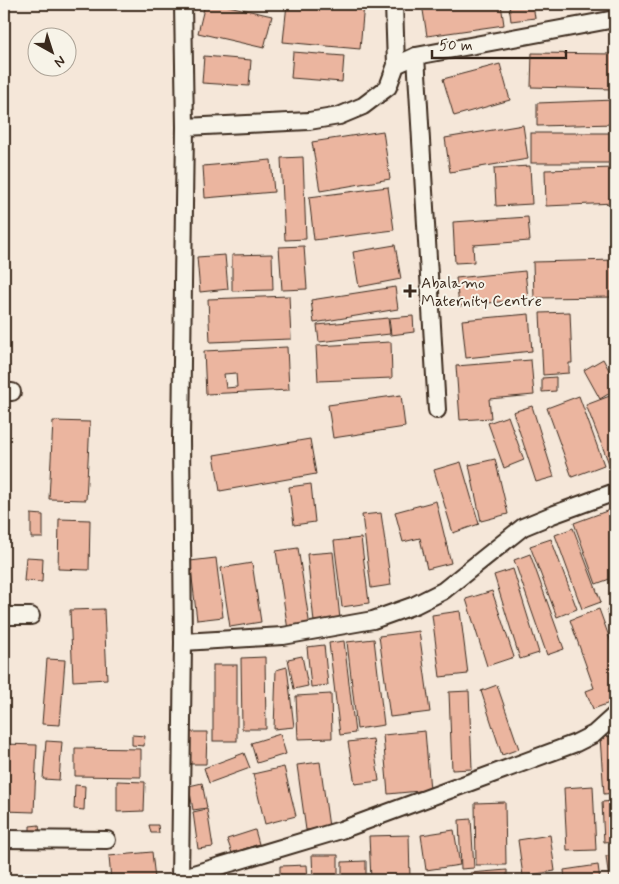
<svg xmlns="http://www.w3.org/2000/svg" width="619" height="884" font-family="Mynerve,sans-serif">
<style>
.building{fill:#ebb59f;stroke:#3b2a1e;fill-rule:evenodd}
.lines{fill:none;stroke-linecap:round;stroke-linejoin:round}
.minor-casing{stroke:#3b2a1e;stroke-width:20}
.minor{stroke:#f7f3e8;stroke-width:16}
.poi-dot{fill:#3b2a1e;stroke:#f7f3e8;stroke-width:2}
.labels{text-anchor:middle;stroke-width:4;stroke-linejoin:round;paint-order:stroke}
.poi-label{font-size:16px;fill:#3b2a1e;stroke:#f7f3e8;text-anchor:start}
</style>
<rect width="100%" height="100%" fill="#f5e7d9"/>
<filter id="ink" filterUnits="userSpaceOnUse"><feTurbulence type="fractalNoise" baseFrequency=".02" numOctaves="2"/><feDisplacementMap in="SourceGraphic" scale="10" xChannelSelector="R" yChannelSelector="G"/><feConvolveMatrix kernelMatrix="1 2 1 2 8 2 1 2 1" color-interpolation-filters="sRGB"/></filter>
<g filter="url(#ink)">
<g class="building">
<path d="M205,4H220L272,16L264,48L198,33Z"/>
<path d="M254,4H273L272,7Z"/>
<path d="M287,4H364L360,49L283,42Z"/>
<path d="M422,4H501L504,25L427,36Z"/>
<path d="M509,4H533L535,18L511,21Z"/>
<path d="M293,52L344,56L342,82L291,78Z"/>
<path d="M532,53L613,54L612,89L531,87Z"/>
<path d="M204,56L251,60L249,86L202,83Z"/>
<path d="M500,64L510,100L454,116L443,79Z"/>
<path d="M615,100V124L537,126V103Z"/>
<path d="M523,125L528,159L450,172L445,138Z"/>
<path d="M383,131L390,179L320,191L312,142Z"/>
<rect x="531" y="133" width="84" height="30"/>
<path d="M303,157L306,239L285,240L281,158Z"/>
<path d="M271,160L274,192L205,198L203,166Z"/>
<path d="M530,166L532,204L496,206L494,168Z"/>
<path d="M615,168V203L546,206L545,170Z"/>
<path d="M388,187L394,230L314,240L309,197Z"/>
<path d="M528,217L530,241L473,245L474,262L455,263L453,222Z"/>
<path d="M395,245L401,279L359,287L353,252Z"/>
<path d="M304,246L307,289L282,290L279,247Z"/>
<path d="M272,254L273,290L232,291V255Z"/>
<path d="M225,255L228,289L200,292L197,257Z"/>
<path d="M615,260V297L534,298L533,262Z"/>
<path d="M525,271L528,299L459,306L456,278Z"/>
<path d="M395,287L398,309L314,323L311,300Z"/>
<path d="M289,296L291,339L210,342L208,299Z"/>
<path d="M570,312L572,363H569V373L543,375L540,313Z"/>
<path d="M529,314L532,351L466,358L462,320Z"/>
<path d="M413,316L414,332L391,335L389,318Z"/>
<path d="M388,318L390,334L319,342L317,325Z"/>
<path d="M391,342L392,378L318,381L316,346Z"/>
<path d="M287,347L289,390L206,394L204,351ZM236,373L237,387L226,388L224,374Z"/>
<path d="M603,359L615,381V390L600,399L584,370Z"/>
<path d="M531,360L534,395L489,399L491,418L460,420L456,366Z"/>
<path d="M556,377V391L542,392V378Z"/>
<path d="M615,394V464L610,466L586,405Z"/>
<path d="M401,395L405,427L333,438L328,405Z"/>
<path d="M579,396L604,465L572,477L547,408Z"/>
<path d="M532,406L554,477L536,482L513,412Z"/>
<path d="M508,416L524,460L504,468L488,423Z"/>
<path d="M53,421L90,422L86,500L49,499Z"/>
<path d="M310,439L316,474L220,491L214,455Z"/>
<path d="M495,459L508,514L481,521L469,465Z"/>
<path d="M461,462L479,524L453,533L434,470Z"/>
<path d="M311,484L315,522L294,525L289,487Z"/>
<path d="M436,501L451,563L427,569L420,538L403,542L395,512Z"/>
<path d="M615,508V577L596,584L574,523Z"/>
<path d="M381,513L391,585L371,588L362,515Z"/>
<path d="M31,514L43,515V538H31Z"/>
<path d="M59,519L90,520L89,570L58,569Z"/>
<path d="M573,528L601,602L582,609L555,535Z"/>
<path d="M361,538L369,603L342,607L334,541Z"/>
<path d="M551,539L577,609L557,617L530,546Z"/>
<path d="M298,548L310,627L288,630L276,551Z"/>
<path d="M333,552L340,619L314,622L307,554Z"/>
<path d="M530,554L564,649L547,655L514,560Z"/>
<path d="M26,557L43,558L42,582L24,581Z"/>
<path d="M216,558L223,617L197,620L190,561Z"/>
<path d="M252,563L261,622L230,627L221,568Z"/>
<path d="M513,569L539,653L520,659L494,575Z"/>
<path d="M492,591L514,657L487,666L466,599Z"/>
<path d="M615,607V630L607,610Z"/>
<path d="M104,609L107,679L73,681L70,610Z"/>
<path d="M599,609L615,653V701L593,709L586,691L594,688L570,620Z"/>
<path d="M460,611L468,674L440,677L432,615Z"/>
<path d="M419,631L430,712L390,717L379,636Z"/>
<path d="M374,639L384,725L357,729L347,642Z"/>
<path d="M344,641L355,733L340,735L329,643Z"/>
<path d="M324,645L328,685L311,687L307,647Z"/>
<path d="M302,656L308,686L294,689L288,659Z"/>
<path d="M265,657L266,729H242L241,658Z"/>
<path d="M47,659L65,660L60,725L42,724Z"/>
<rect x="213" y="665" width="24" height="76"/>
<path d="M287,667L294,727L274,729L276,670Z"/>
<path d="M497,685L519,749L502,755L481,691Z"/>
<path d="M469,691L472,769L452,770L449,692Z"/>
<path d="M331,694L332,738L298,739L296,696Z"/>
<path d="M425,731L430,790L388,794L383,735Z"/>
<path d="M190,732H207L206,764H190Z"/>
<path d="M280,734L286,754L257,763L251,743Z"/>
<path d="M132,735L145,736L144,746L132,745Z"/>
<path d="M615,736V793L604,794L600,737Z"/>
<path d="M373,739L379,781L355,784L348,742Z"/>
<path d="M46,741L62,742L59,780L43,779Z"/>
<path d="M4,744L37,745L34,812L4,811Z"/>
<path d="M75,748L141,749V777L75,776Z"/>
<path d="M244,753L250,768L209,783L204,768Z"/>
<path d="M320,762L329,827L306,830L297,765Z"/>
<path d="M284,767L296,816L265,824L253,774Z"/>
<path d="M117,781L145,782L144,811L117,812Z"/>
<path d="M202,783L207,808L193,810L189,786Z"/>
<path d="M75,785L85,786L84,810L74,809Z"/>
<path d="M593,786L596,850L567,851L564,788Z"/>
<path d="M615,801V841L604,842L602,802Z"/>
<path d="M505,802L506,865H476L475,803Z"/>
<path d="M207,809L213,847L198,849L193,812Z"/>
<path d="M471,819L474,868L461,869L459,820Z"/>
<path d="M39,825L40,834H30V826Z"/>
<path d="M149,825H158L159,833H151Z"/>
<path d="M255,830L259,844L232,853L227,839Z"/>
<path d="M454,830L460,865L426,870L421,835Z"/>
<path d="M409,835L410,880H371L369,836Z"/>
<path d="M550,835L555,871L523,876L518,840Z"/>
<path d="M152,852L155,879L111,880L109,856Z"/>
<path d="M312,855H338V880H313Z"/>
<path d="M615,855V880H609L606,856Z"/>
<path d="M366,861V880H342V862Z"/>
<path d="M307,865L308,880H280V866Z"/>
<path d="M598,865L600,880H565L564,870Z"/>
<path d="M507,870V880H471L470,873Z"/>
<path d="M461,876V880H422V877Z"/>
</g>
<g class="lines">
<g class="minor-casing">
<g id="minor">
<path d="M394,4L396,65"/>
<path d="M416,56L437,410"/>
<path d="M185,127L309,121L339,116L363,106L388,87L396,65L416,56L615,19"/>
<path d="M4,392H12"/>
<path d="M4,616H31"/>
<path d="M183,642L283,636L373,620L415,605L443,591L523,527L552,515L615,492"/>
<path d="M4,839L107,840"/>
<path d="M180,878L341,830L576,743L594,734L615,715"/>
<path d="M180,880L183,642L181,440L185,127L183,4"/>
</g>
</g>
<use href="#minor" class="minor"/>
</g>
</g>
<path class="poi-dot" d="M407.5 283.5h5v5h5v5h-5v5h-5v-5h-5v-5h5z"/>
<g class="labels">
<g class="poi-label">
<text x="421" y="288">Abalamo<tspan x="421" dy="18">Maternity Centre</tspan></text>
</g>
</g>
<rect width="619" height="884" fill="none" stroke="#f7f3e8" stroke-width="20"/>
<rect x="10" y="10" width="599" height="864" fill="none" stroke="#3b2a1e" stroke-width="2" filter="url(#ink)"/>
<g transform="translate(52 52) rotate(141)"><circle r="24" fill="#f7f3e8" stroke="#aca397"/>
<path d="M0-4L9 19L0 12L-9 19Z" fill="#3b2a1e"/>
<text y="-8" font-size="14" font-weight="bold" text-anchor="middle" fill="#3b2a1e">N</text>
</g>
<path d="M432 50v8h134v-8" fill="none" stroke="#3b2a1e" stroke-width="2.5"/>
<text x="439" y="50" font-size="15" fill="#3b2a1e" stroke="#f7f3e8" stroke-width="4" paint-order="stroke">50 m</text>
</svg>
